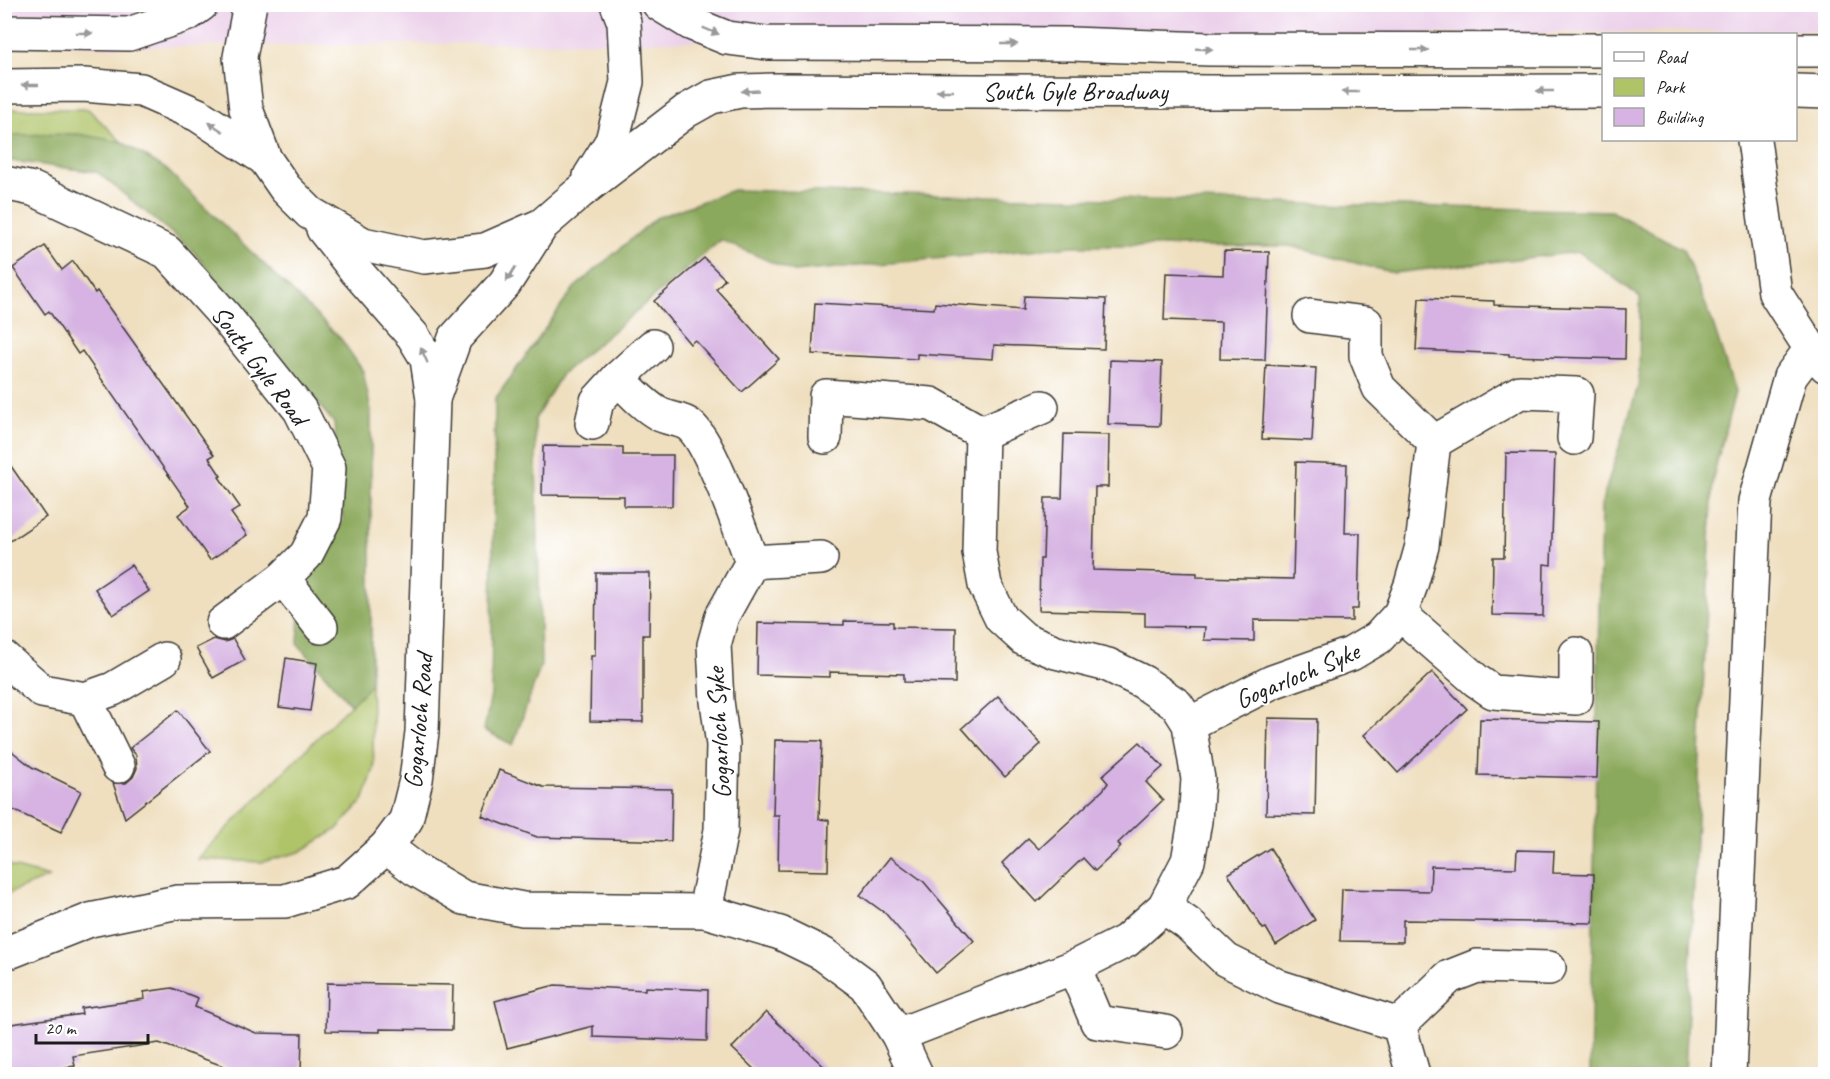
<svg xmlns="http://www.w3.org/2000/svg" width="1830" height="1079" font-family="Caveat,sans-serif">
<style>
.built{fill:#ecd1ea}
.green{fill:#afc367;stroke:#667042;stroke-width:1.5}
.forest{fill:#8ba95c;stroke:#54623c;stroke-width:1.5}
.building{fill:#d6b3e2}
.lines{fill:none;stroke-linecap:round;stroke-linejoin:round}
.minor-casing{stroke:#3c3934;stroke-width:36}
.minor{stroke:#fff;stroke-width:33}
.oneway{fill:#999}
.labels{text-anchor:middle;stroke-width:4.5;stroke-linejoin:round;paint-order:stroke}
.street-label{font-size:26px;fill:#1c1c1c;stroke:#fff}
</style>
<rect width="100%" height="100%" fill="#fff"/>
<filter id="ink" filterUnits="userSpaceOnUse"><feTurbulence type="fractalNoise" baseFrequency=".0167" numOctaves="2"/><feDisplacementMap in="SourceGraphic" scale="12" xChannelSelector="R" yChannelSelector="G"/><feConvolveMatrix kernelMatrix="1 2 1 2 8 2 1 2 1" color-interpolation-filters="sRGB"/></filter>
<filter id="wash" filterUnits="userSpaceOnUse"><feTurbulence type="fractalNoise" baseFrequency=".008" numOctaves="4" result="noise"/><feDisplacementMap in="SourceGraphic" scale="24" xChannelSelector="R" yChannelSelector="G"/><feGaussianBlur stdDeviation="1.35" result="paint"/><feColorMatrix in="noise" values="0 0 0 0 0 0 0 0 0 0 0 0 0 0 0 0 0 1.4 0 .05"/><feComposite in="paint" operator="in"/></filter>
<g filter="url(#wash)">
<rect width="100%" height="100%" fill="#efdfbf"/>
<path class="built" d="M5,4L1826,5L1825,30L106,47L5,42Z"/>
<g class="green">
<path d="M5,109H88L122,142L97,172L5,160Z"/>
<path d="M371,684L374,769L363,801L336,830L300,852L262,862L197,859Z"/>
<path d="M4,865H5L49,877L5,895Z"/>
</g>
<g class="forest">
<path d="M78,134L122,142L166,169L341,339L363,371L371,411V684L351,705L298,644L302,579L343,521L334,423L192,250L97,172L5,160V135Z"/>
<path d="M733,190L1611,211L1683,249L1711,318L1735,392L1713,478L1685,1074H1590L1601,505L1639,383L1640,297L1579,252L1394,273L1290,246H1073L794,272L721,240L562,374L535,419L541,665L513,745L484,730L491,695L495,399L574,288L656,218Z"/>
</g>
<g id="blocks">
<g class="building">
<path d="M45,246L62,270L73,261L95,293L97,291L214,455L209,458L221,476L219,477L240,507L231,513L247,535L210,560L178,515L190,506L82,351L78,354L49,311L45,314L13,268Z"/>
<path d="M1224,251L1269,252L1265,360L1220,359L1221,322L1164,320L1166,273L1223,275Z"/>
<path d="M704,258L725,279L716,289L779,359L742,392L695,340L690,344L654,301Z"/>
<path d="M1024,296L1106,299L1104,349L994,345L993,359L917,354V359L812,354L815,303L934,309L935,303L1023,310Z"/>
<path d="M1419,298L1494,301V305L1626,309L1625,359L1509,356V354L1416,350Z"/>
<path d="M1110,360L1162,362L1160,426L1108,424Z"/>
<path d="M1266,365L1316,368L1312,441L1262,439Z"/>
<path d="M1064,434L1109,435L1108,487H1095L1093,570L1197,573V577L1293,579L1296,462L1347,464L1345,533H1360L1358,609H1352V621L1254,620V641L1204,640L1205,627L1145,626V613L1039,610L1040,559H1043L1045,498H1062Z"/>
<path d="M543,446L623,447V455H673L672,506H624V496L542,495Z"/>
<path d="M1506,453L1555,454L1551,565L1544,564L1543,616L1492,615L1493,557H1504Z"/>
<path d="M4,456L46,517L4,545Z"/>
<path d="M131,565L149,591L113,615L95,589Z"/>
<path d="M596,573H650L649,635H643V722L590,721L591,656H595Z"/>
<path d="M844,621L893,622V627L956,628L955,683L904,682V674L830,672V677L757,675L758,623L844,625Z"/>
<path d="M214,639L225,642L233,639L245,660L213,678L196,648Z"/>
<path d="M286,658L317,663L310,711L279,707Z"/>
<path d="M1432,672L1467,709L1398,773L1364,735Z"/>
<path d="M998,696L1041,744L1005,777L962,728Z"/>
<path d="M178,710L210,751L125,818L113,783H126L133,777L137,768L136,755L130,748Z"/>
<path d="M1268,718L1317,719L1315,815L1266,814Z"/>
<path d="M1480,719L1599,722L1597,778L1478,775Z"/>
<path d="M775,740L822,741L819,819L829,820L828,871L778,870L779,815H773Z"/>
<path d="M1140,742L1163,767L1146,782L1163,800L1118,843L1121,847L1095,871L1083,858L1037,902L1002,863L1028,838L1039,849L1103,790L1108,783L1102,776Z"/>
<path d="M4,745L32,767L81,791L61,832L4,806Z"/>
<path d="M499,770L543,787L672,789L671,841L537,837L482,816Z"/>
<path d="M1270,848L1315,920L1276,945L1266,928L1263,929L1228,874Z"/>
<path d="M1517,850L1554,851L1553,873L1594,874L1593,923L1403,920V942L1340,941L1342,889L1430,891L1431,866L1516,868Z"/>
<path d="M890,857L924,882L974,941L936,973L886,914L860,895Z"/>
<path d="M327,983L453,985L452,1030L380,1029V1032L326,1031Z"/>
<path d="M555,985L645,990V987L708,990L707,1041L593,1037V1026L507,1048L495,1001Z"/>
<path d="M172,988L198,998L195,1007L256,1033L302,1034L301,1074H246L159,1043L73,1056L75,1066L21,1074H4V1025L82,1014L81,1008L145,999L144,992Z"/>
<path d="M766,1012L832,1074H759L732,1048Z"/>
</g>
</g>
</g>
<g filter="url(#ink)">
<use href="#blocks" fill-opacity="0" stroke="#3c3934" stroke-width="1.5"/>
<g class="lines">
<g class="minor-casing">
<g id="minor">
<path d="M250,4L240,57L246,109L265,159L285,188L310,213L363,244L424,257L485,250L542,225L579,193L686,111L711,97L740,91L776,90L1214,92L1604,91"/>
<path d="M659,4L690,23L727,38L767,43L1071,44L1210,49L1604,50"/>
<path d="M4,32L129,34L188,14L202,4"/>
<path d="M1796,50H1826"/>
<path d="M4,86L84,85L141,90L198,115L265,159"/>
<path d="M1796,91L1826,92"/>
<path d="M1754,140L1775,293L1811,349L1826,366"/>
<path d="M590,176L612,141L627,82L624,22L617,4"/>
<path d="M4,183L33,189L167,252L224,315L300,410L329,468L325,518L306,555L283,578L223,623"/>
<path d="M323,229L357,272L413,336L427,359L433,399L455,338L505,283L542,225"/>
<path d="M653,346L618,378C631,391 643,405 659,414C668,419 681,419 689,425C711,441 741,533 752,562L821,558"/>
<path d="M592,423L597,401L618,378"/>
<path d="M825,437L826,396L931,404L982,433L1042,407"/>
<path d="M1434,442L1520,392L1577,394L1574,438"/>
<path d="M283,578L321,627"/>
<path d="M1400,614L1477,681L1493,692L1576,698V654"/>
<path d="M4,658L42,691L85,699L113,689L164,659"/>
<path d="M85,699L118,766"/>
<path d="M1189,724L1272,682L1351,654L1378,638L1400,614L1411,585L1422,546L1434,442L1379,388L1366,356V323L1310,316"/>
<path d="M386,847L415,869L464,898L523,909L705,911L780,933L823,954L865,985L898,1035L916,1074"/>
<path d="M1164,907L1188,924L1226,960L1280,987L1399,1025L1413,1074"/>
<path d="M705,911L721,830L723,745L717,701L714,645L722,616L752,562"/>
<path d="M4,951H12L90,920L178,902L285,901L347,882L386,847L406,820L416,780L422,732L433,399"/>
<path d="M1074,967L1097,1022L1166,1032"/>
<path d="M1399,1025L1449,977L1477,966L1549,968"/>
<path d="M898,1035L1074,967L1126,941L1164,907L1188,861L1195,821L1198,779L1189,724L1177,705L1143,682L1108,665L1056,652L1024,639L1001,618L985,585L979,552L982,433"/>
<path d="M1729,1074L1755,501L1790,377L1811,349"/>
</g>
</g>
<use href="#minor" class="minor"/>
</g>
<defs><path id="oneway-solid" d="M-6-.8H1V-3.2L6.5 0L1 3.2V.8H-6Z" transform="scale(1.5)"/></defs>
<g class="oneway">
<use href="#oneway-solid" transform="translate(711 31) rotate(22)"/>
<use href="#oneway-solid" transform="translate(84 33) rotate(1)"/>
<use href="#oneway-solid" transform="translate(1009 44)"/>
<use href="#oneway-solid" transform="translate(1204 49) rotate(2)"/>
<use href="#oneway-solid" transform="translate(1420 50)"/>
<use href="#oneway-solid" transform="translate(30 85) rotate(180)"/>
<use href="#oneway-solid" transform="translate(750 91) rotate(177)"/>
<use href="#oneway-solid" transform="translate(945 91) rotate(-180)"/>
<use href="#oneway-solid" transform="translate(1545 91) rotate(180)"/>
<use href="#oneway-solid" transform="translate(1350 92) rotate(180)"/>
<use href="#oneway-solid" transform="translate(216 127) rotate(-147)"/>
<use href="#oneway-solid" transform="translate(511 274) rotate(122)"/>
<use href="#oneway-solid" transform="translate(424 355) rotate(-114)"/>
</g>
</g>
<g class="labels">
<g class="street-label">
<text x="1075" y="100">South Gyle Broadway</text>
<text transform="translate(260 365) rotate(53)" y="9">South Gyle Road</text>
<text transform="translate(1297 675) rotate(-23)" y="9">Gogarloch Syke</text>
<text transform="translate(418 721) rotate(-85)" y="9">Gogarloch Road</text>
<text transform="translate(718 733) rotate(-93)" y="9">Gogarloch Syke</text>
</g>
</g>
<rect width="1830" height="1079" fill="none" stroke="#fff" stroke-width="24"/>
<rect x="1602" y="33" width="195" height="108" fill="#ffffff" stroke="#a4a4a4" stroke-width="1.5"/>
<rect x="1614" y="52" width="30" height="9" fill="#ffffff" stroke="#a4a4a4" stroke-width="1.5"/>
<text x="1656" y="63" font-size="18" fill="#1c1c1c">Road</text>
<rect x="1614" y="78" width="30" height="18" fill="#afc367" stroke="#a4a4a4" stroke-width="1.5"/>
<text x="1656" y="93" font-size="18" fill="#1c1c1c">Park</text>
<rect x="1614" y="108" width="30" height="18" fill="#d6b3e2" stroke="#a4a4a4" stroke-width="1.5"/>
<text x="1656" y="123" font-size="18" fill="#1c1c1c">Building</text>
<path d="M36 1034v9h112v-9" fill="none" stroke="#1c1c1c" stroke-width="3"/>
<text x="45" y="1034" font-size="18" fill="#1c1c1c" stroke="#ffffff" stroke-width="4.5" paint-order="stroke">20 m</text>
</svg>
